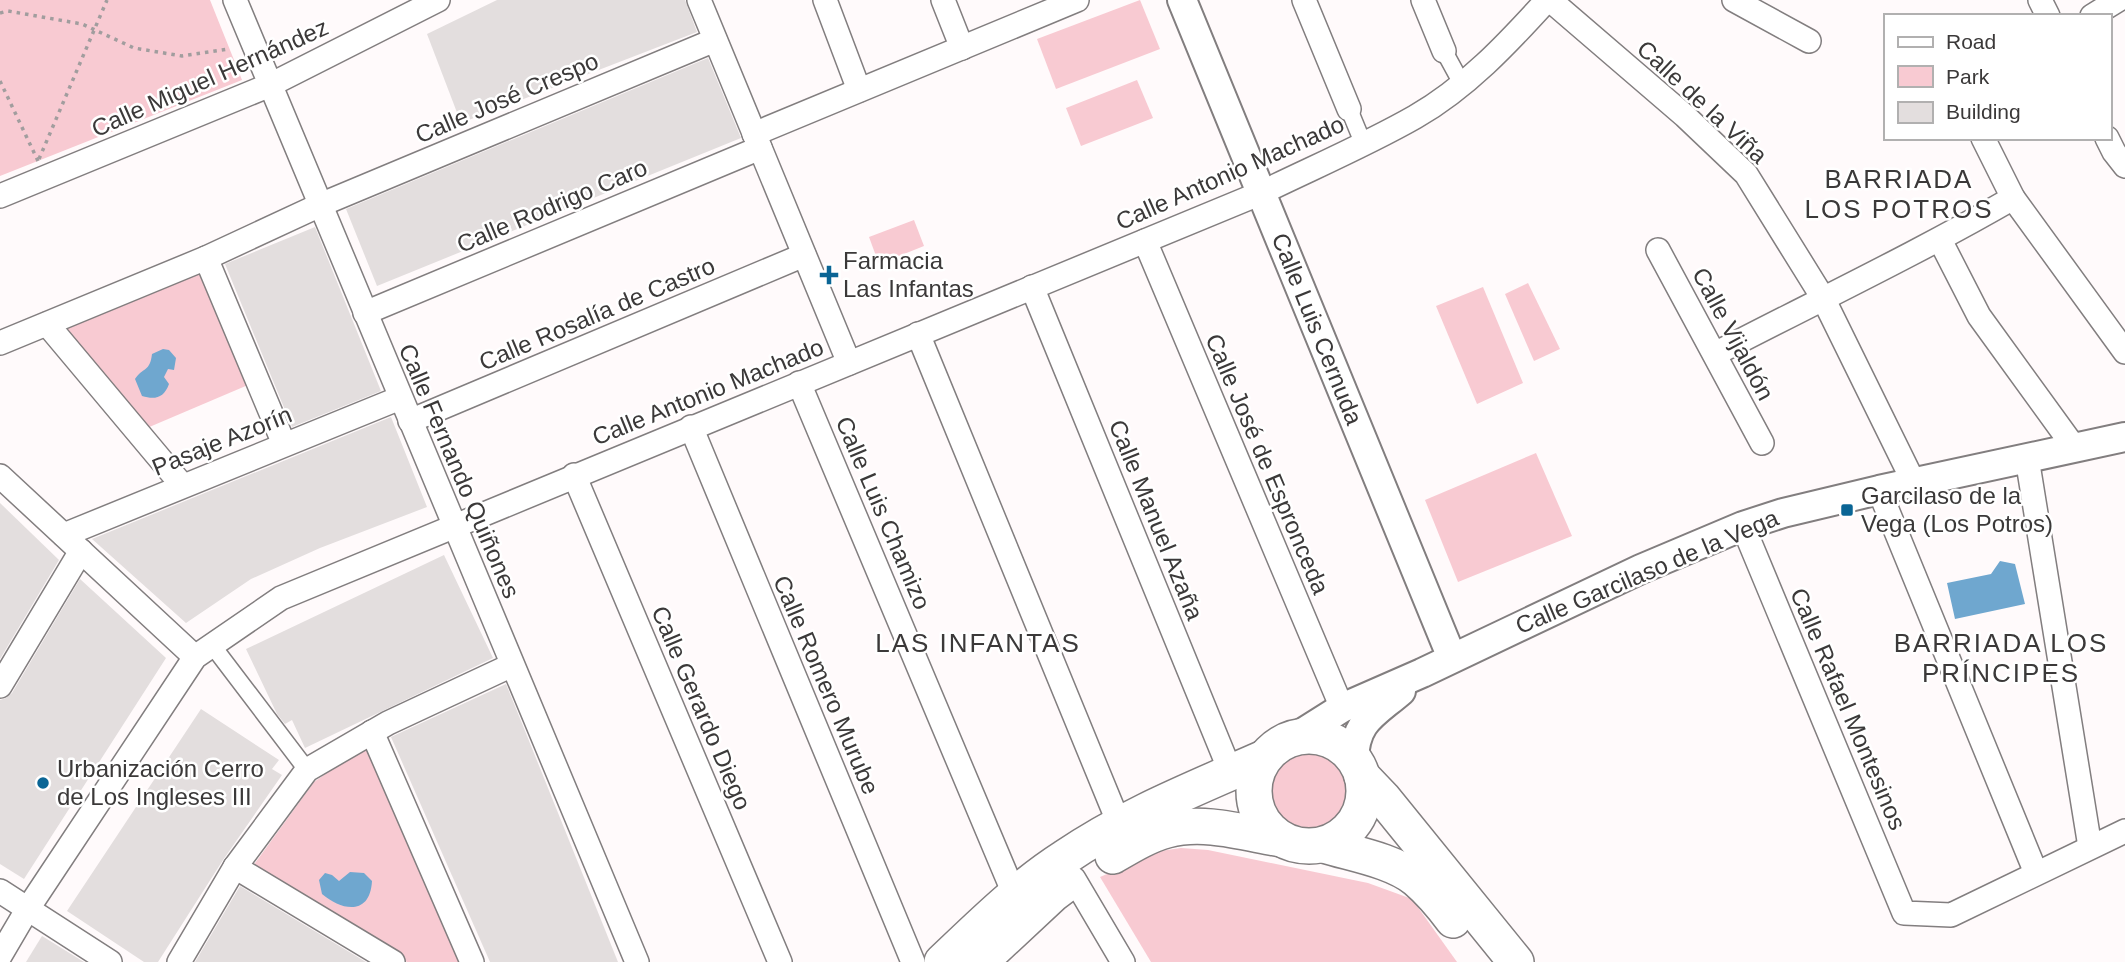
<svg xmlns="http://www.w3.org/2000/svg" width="2125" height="962" font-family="Arial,sans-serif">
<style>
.green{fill:#f8cad2}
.water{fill:#6fa7cf}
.building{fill:#e3dede}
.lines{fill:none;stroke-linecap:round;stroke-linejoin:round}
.pedestrian-casing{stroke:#827e7f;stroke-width:19}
.minor-casing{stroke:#827e7f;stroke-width:26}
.tertiary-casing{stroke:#827e7f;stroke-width:32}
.primary-casing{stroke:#827e7f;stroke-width:38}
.path{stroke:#a19d9e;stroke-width:3.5;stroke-dasharray:3.5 5;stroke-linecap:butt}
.pedestrian{stroke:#fff;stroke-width:16}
.minor{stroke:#fff;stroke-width:23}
.tertiary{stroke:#fff;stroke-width:28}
.primary{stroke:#fff;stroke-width:35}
.poi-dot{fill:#0a6595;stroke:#fff;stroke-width:2.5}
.labels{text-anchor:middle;stroke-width:5;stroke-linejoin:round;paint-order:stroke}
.street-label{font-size:24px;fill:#3b3939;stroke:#fff}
.poi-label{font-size:24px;fill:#3b3939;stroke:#fff;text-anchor:start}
.neighbourhood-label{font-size:26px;letter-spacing:2px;fill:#3b3939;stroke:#fff}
</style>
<rect width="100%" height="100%" fill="#fffafb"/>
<g class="green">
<path d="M0,0H210L242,80L0,176Z"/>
<path d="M1140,0L1160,49L1056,89L1037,39Z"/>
<path d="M1137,80L1153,118L1081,146L1066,108Z"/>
<path d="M914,220L924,246L879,264L869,237Z"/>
<path d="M199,270L248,385L147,428L64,330Z"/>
<path d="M1528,283L1560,349L1534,361L1505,294Z"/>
<path d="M1483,287L1523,383L1477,404L1436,306Z"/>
<path d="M1536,453L1572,536L1458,582L1425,500Z"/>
<path d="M368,744L466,962H407L253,866L314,782Z"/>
<circle cx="1307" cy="791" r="43"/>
<path d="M1181,848L1208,850L1368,883L1412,899L1457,962H1151L1100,877L1160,851Z"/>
</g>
<g class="water">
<path d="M163,349L169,350L176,358L174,370L168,369L164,377L169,384C164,398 155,400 142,396L135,379C143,367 150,372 152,354Z"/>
<path d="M2000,561L2015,564L2025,604L1955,619L1947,583L1991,574Z"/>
<path d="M350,872L364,873L372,881C370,916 342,911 322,894L319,880L325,873L332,875L339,881Z"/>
</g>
<g class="building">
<path d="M497,0H685L697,32L461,123L427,34Z"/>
<path d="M708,58L741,138L377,286L346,209Z"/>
<path d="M315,227L381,391L292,427L225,264Z"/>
<path d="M391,417L427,507L320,548L251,579L186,623L92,539Z"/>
<path d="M0,503L59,560L0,659Z"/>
<path d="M444,555L493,658L305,748L292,720L285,724L277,714L246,649Z"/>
<path d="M80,579L166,658L24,879L0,864V700L6,698L12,693Z"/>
<path d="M506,684L517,711L618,962H490L391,737Z"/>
<path d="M201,709L279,760L272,769L282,775L223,860L158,962H144L67,911Z"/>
<path d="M240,886L366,962H195Z"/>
<path d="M42,936L84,962H26Z"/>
</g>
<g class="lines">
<g class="pedestrian-casing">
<g id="pedestrian">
<path d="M1444,51L1462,84"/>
<path d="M1349,109L1363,143"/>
<path d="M212,645L307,770"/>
</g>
</g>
<g class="minor-casing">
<g id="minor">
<path d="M235,0L637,962"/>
<path d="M699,0L849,363"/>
<path d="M825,0L859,90"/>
<path d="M943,0L962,48"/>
<path d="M1304,0L1349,109"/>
<path d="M1423,0L1444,51"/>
<path d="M1550,0L1685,116L1746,174L1823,298L1914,483"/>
<path d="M1734,0L1809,41"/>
<path d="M2040,0L2048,16"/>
<path d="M2092,16L2118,0"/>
<path d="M754,134L1077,0"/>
<path d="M1983,138L2013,198L2125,352"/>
<path d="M2107,138L2114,152L2125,166"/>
<path d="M0,196L270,85L438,0"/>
<path d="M1940,240L1979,316L2074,447"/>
<path d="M1145,241L1342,708"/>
<path d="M1658,250L1762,443"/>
<path d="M206,258L284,444"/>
<path d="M1032,287L1231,773"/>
<path d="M365,313L760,148"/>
<path d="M47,324L182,485"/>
<path d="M918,334L1120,826"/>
<path d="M0,343L206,258L320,205L715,40"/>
<path d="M1715,354C1815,302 1916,254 2013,198"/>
<path d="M799,383L1015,896"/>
<path d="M410,421L804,255"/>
<path d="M691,427L913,962"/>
<path d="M2027,458L2090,847"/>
<path d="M574,475L780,962"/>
<path d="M0,476L195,657"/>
<path d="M1879,490L2036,873"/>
<path d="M1743,526L1904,913L1951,915L2125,831"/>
<path d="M64,535L400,398"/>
<path d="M0,686L81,551"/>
<path d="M372,732L472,962"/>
<path d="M235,867L393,962"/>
<path d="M1074,879L1123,962"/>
<path d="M0,891L110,962"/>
<path d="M0,956L27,910L195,657L281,598L1261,193C1312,168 1366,145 1415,117C1466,88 1508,43 1547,0"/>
<path d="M179,962L235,867L307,770L388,723L512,665"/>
</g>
</g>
<g class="tertiary-casing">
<g id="tertiary">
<path d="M1182,0L1452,658"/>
<path d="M1296,737L1342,708L1422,673L1641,569L1743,526L1783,513L1879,490L2125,437"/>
<path d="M1354,760C1355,721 1373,715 1401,691"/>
</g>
</g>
<g class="primary-casing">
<g id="primary">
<circle cx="1309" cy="791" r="55"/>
<path d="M1362,776L1383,798L1516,962"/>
<path d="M1324,845C1353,854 1392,860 1416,879C1430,891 1442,905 1453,920"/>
<path d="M1113,856C1130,846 1148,835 1167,830C1204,820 1245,833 1281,839"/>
<path d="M942,962C980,926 1019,887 1064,858C1125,816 1196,788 1264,758"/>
<path d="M980,962L1053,894L1065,885"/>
</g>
</g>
<g class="path">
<path d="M0,13L8,11L82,24L134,48L182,56L229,49"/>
<path d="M0,81L38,161"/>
<path d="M39,159L107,0"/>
</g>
<use href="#pedestrian" class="pedestrian"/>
<use href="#minor" class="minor"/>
<use href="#tertiary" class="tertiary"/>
<use href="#primary" class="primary"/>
</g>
<g class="poi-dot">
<path d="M825.5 264.5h7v7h7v7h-7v7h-7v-7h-7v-7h7z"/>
<rect x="1840" y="503" width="14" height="14" rx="3.5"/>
<circle cx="43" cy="783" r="7"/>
</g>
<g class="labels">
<g class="street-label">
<text transform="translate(210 78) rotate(-24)" y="8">Calle Miguel Hernández</text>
<text transform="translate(507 98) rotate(-23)" y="8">Calle José Crespo</text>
<text transform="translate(1702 102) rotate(43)" y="8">Calle de la Viña</text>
<text transform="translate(1230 173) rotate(-24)" y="8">Calle Antonio Machado</text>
<text transform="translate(552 206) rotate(-23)" y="8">Calle Rodrigo Caro</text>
<text transform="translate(597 314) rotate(-23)" y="8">Calle Rosalía de Castro</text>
<text transform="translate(1317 329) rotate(68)" y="8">Calle Luis Cernuda</text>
<text transform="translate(1733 334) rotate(62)" y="8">Calle Vijaldón</text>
<text transform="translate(708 392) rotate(-22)" y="8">Calle Antonio Machado</text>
<text transform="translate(222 441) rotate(-22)" y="8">Pasaje Azorín</text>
<text transform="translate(1267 464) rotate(67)" y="8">Calle José de Espronceda</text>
<text transform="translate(459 471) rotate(67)" y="8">Calle Fernando Quiñones</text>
<text transform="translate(883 513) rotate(67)" y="8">Calle Luis Chamizo</text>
<text transform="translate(1156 520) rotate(68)" y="8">Calle Manuel Azaña</text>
<text transform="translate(1647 572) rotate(-23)" y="8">Calle Garcilaso de la Vega</text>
<text transform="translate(826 685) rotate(67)" y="8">Calle Romero Murube</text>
<text transform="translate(701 708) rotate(67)" y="8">Calle Gerardo Diego</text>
<text transform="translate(1848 709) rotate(67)" y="8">Calle Rafael Montesinos</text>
</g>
<g class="poi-label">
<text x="843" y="269">Farmacia<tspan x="843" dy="28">Las Infantas</tspan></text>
<text x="1861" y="504">Garcilaso de la<tspan x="1861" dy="28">Vega (Los Potros)</tspan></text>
<text x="57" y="777">Urbanización Cerro<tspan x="57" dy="28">de Los Ingleses III</tspan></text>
</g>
<g class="neighbourhood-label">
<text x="1899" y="188">BARRIADA<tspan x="1899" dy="30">LOS POTROS</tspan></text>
<text x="978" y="652">LAS INFANTAS</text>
<text x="2001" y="652">BARRIADA LOS<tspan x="2001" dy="30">PRÍNCIPES</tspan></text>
</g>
</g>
<rect x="1884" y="14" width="228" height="126" fill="#ffffff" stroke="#b1b0b0" stroke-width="2"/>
<rect x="1898" y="37" width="35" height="10" fill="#ffffff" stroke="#b1b0b0" stroke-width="2"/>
<text x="1946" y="49" font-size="21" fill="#3b3939">Road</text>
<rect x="1898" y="66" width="35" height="21" fill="#f8cad2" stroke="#b1b0b0" stroke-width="2"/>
<text x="1946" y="84" font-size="21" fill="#3b3939">Park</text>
<rect x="1898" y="102" width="35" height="21" fill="#e3dede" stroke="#b1b0b0" stroke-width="2"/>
<text x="1946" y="119" font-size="21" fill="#3b3939">Building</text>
</svg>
